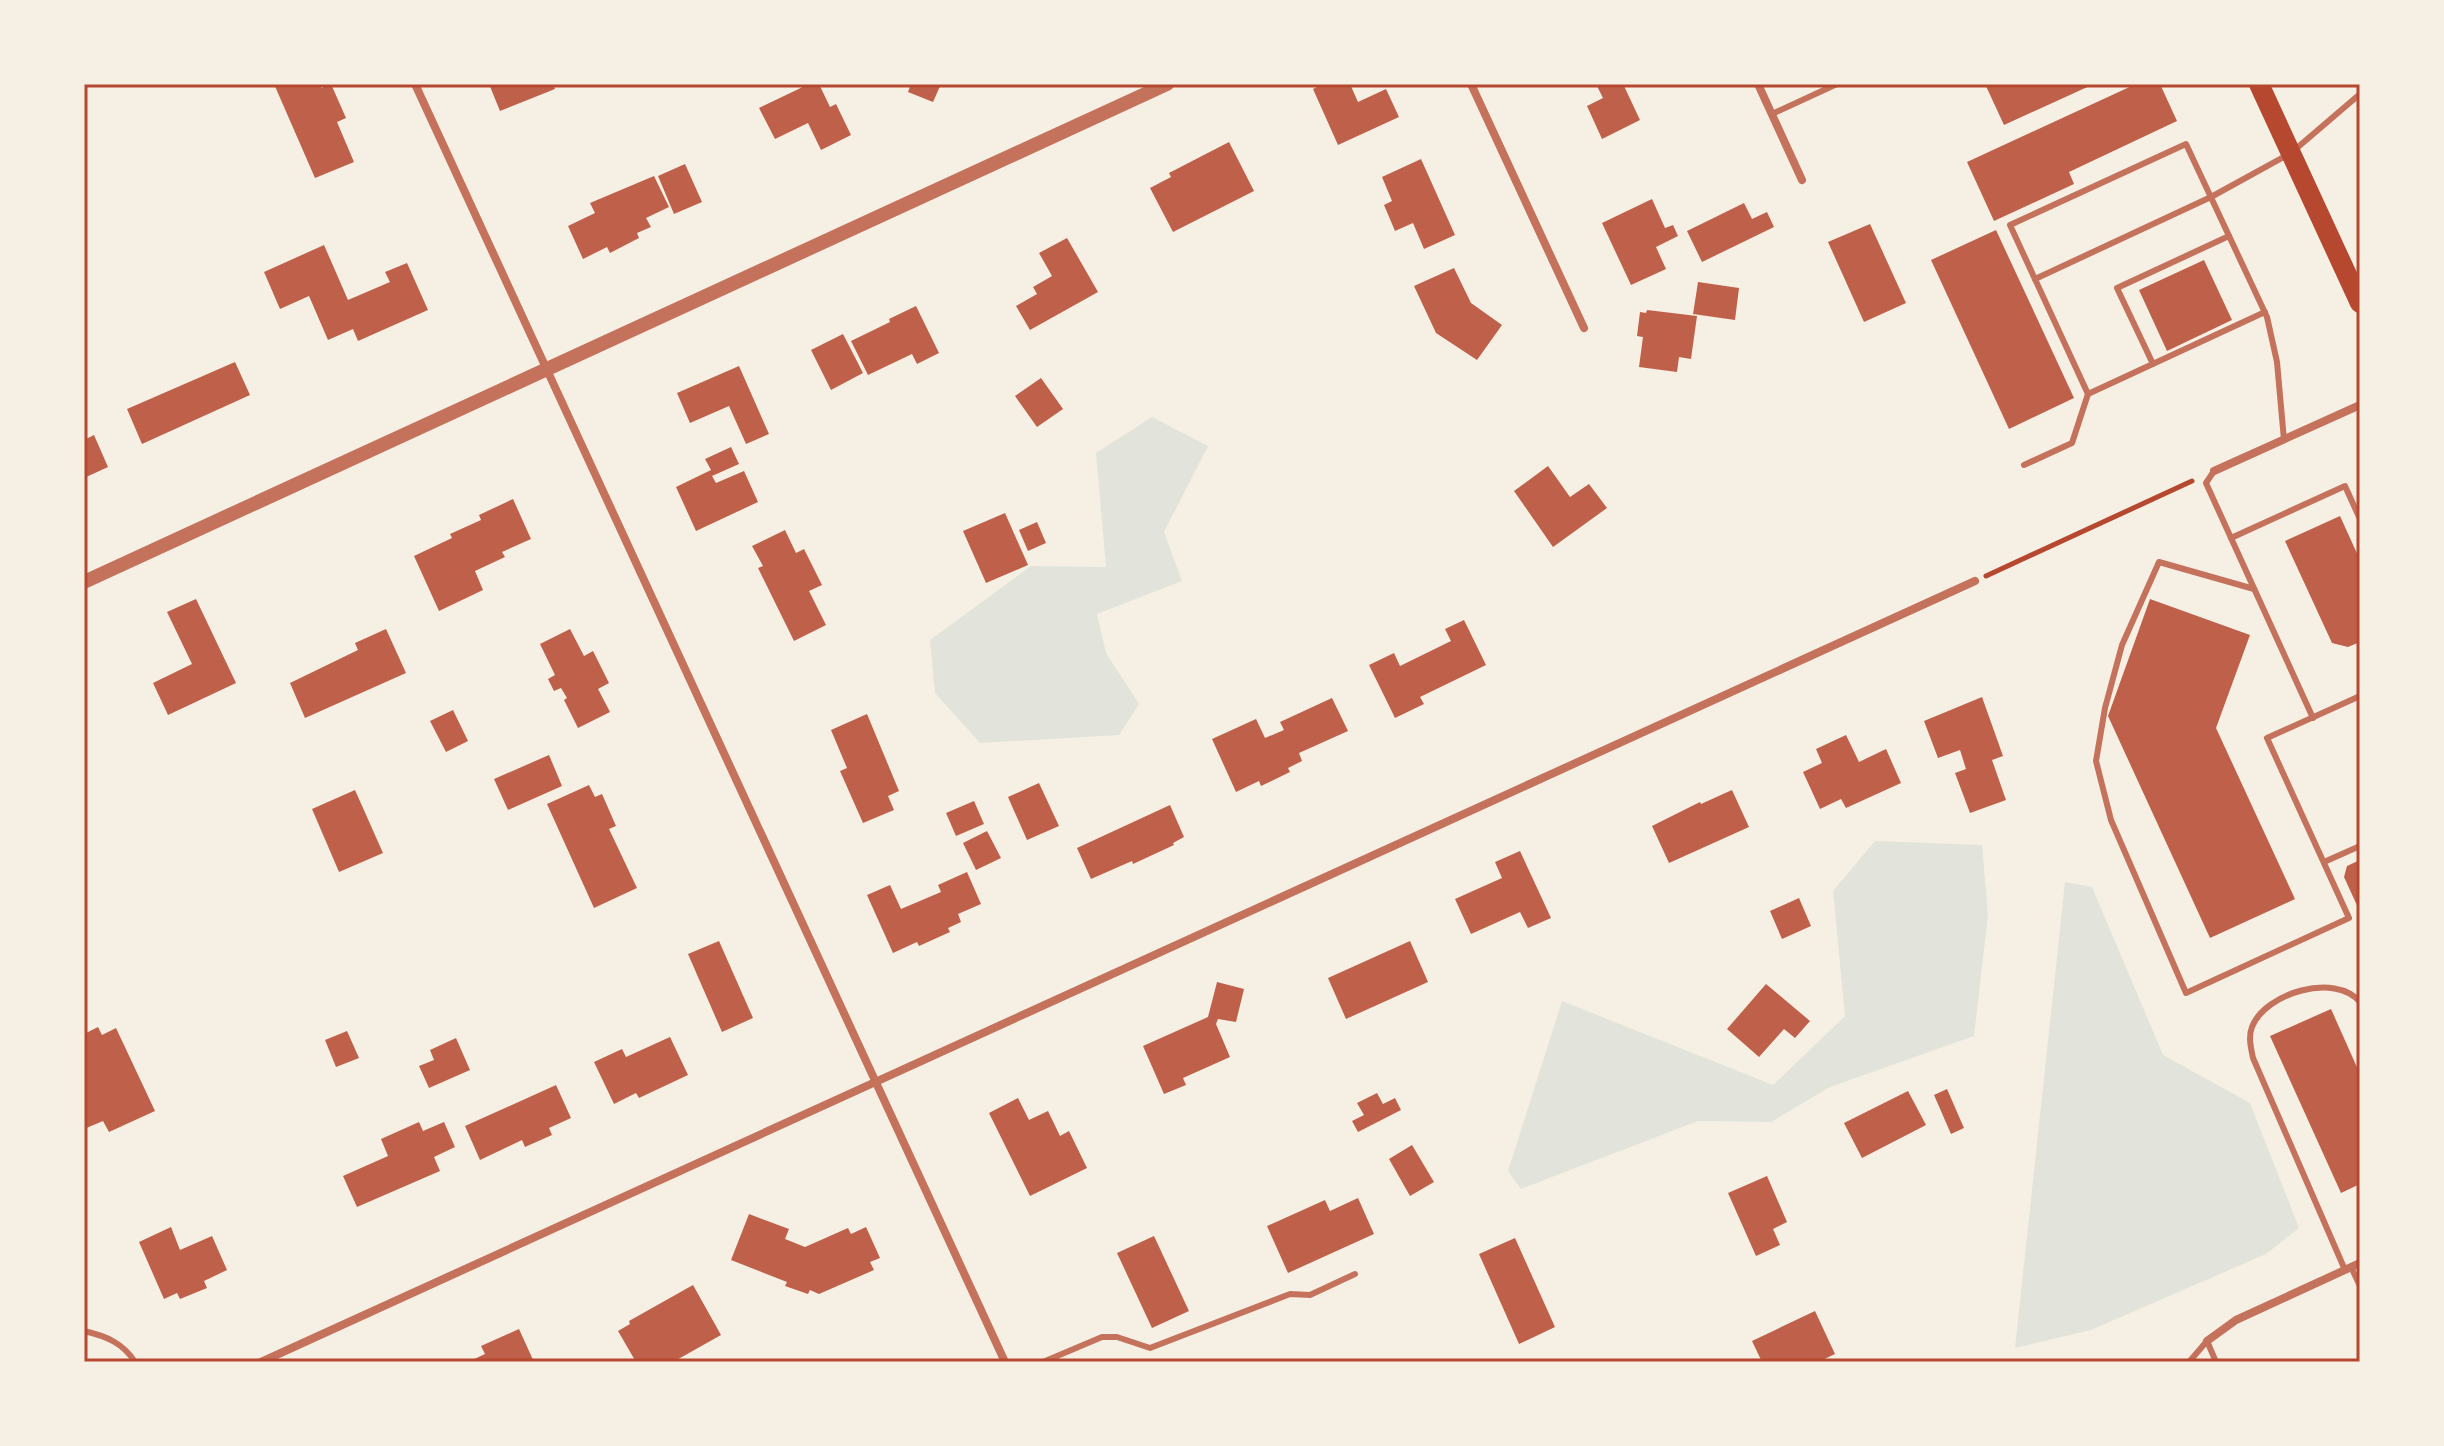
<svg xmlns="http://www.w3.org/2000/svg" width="2444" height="1446" font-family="Commissioner,sans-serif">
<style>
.green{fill:#e2e4dc}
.building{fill:#bf614a}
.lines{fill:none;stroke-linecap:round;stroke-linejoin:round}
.path{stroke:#b5482f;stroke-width:5}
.service{stroke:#c5725c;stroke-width:6}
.minor{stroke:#c5725c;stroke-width:8}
.tertiary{stroke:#c5725c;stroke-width:14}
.primary{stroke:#b5482f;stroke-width:20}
.neatline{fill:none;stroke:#b5482f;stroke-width:3}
</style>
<rect width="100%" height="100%" fill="#f6efe4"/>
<g class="green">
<path d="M1152,417L1208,446L1164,532L1182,581L1097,614L1106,653L1139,704L1119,735L980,743L935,693L930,640L1031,566L1106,567L1096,453Z"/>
<path d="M1875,841L1982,845L1988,915L1974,1036L1830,1087L1771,1122L1698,1121L1521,1189L1508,1171L1562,1001L1773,1085L1845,1016L1833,891Z"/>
<path d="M2065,882L2092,887L2163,1055L2250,1103L2299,1228L2266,1254L2091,1330L2015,1348Z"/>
</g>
<g class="building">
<path d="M274,84H320L321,88L331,84L346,118L337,122L354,162L315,178Z"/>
<path d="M489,84H553L555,89L500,111Z"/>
<path d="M809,84H819L830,107L836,104L851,135L821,150L808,123L775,139L759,108Z"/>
<path d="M911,84H941L933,102L908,92Z"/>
<path d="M1323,84H1350L1358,102L1386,89L1399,117L1338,145L1313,89Z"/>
<path d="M1596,84H1629L1624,86L1640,120L1602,139L1587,106L1603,98Z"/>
<path d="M1985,84H2094L2004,125Z"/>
<path d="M2136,84H2160L2177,121L2069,172L2074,184L1994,221L1967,162Z"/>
<path d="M1229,142L1254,191L1173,232L1150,188L1171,177L1169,173Z"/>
<path d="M1421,159L1455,235L1424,249L1413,223L1395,231L1384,205L1392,201L1382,177Z"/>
<path d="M685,164L702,202L674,214L658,176Z"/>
<path d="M654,176L669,207L646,218L651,227L637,233L639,238L610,253L607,247L583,259L568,226L595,213L590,203Z"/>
<path d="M1652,199L1665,228L1673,225L1678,236L1656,247L1666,269L1631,285L1602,223Z"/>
<path d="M1744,203L1752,219L1767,212L1774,227L1702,262L1687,231Z"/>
<path d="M1870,224L1906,303L1864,322L1828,242Z"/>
<path d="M1996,230L2074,398L2009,429L1931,260Z"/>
<path d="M1067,238L1098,292L1030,330L1016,306L1037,294L1033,287L1052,276L1039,253Z"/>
<path d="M324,245L348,300L390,282L385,272L407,263L428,310L358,341L353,329L328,340L309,296L280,309L264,272Z"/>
<path d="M2204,260L2232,320L2167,351L2139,290Z"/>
<path d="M1454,268L1471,303L1502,325L1477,360L1436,333L1414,286Z"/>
<path d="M1698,282L1739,288L1735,320L1693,314Z"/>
<path d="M916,306L939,353L917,364L912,354L868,375L851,341L890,322L889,319Z"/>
<path d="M1647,310L1697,316L1691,359L1679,357L1677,372L1639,367L1643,337L1637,336L1640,312L1646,313Z"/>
<path d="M843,334L863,373L831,390L811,350Z"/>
<path d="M235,362L250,395L142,444L127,409Z"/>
<path d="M739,366L769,434L746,444L729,406L690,423L677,393Z"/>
<path d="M1041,378L1063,409L1037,427L1015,396Z"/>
<path d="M94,435L108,467L84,478V440Z"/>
<path d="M731,447L739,464L712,476L716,483L744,471L758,502L696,531L676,487L711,470L705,459Z"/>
<path d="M1548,466L1570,497L1589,484L1607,508L1553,547L1514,491Z"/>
<path d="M513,499L531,539L502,552L505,557L475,571L483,590L439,611L414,556L452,538L450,534L481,520L479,515Z"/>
<path d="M1005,513L1028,565L986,583L963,531Z"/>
<path d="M2340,516L2360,560V642L2348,647L2332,643L2285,541Z"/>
<path d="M1037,522L1046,543L1028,551L1019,530Z"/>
<path d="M785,530L796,553L804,549L822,585L809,591L826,625L794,641L758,568L763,566L752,546Z"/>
<path d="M196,599L236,683L168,715L153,683L192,664L167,612Z"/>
<path d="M2150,599L2250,635L2216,728L2295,899L2210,938L2108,716Z"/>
<path d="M1464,620L1486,665L1420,697L1424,704L1395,718L1369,665L1394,653L1400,666L1451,641L1445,629Z"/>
<path d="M386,629L406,673L305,718L290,683L358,650L355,643Z"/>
<path d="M570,629L584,656L593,651L609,683L598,689L610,712L578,728L564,700L567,698L561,688L554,691L548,679L555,675L540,644Z"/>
<path d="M1982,697L2003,756L1992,760L2006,800L1970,813L1955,773L1966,769L1960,750L1938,758L1924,721Z"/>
<path d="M1332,698L1348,731L1299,753L1302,761L1288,768L1290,772L1261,786L1259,781L1236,792L1212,739L1256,719L1265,738L1284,730L1280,722Z"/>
<path d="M453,710L468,741L446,752L430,721Z"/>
<path d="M867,714L899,791L888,796L894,810L863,823L840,771L847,768L831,730Z"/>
<path d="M1846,735L1859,762L1886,749L1901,783L1846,808L1841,799L1820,809L1803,772L1822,763L1816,749Z"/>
<path d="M549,755L562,786L508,810L494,779Z"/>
<path d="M1039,783L1059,826L1027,840L1008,797Z"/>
<path d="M589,785L595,797L602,794L616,826L609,829L637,888L594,908L547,804Z"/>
<path d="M355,790L383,853L339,872L312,809Z"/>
<path d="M1732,790L1749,827L1669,863L1652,826L1700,802L1701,804Z"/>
<path d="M974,801L984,824L956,836L946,813Z"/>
<path d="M1170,805L1184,837L1173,843L1174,845L1133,864L1132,861L1091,879L1077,848Z"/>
<path d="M987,831L1001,858L976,870L963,843Z"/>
<path d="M1520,851L1551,918L1528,928L1520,912L1471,934L1455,899L1502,878L1495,862Z"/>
<path d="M2360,860V912L2344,877L2347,866Z"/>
<path d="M967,872L981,904L958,914L961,922L948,928L950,932L919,946L917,942L893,953L867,895L890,885L901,909L941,892L938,885Z"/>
<path d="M1799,898L1811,926L1782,939L1770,911Z"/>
<path d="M719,941L753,1018L722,1032L688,954Z"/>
<path d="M1410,941L1428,982L1346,1019L1328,978Z"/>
<path d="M1217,982L1244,989L1236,1022L1218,1019L1216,1024L1230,1057L1183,1078L1186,1085L1164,1094L1143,1046L1208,1017Z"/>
<path d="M1766,984L1810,1021L1795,1038L1784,1029L1759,1057L1727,1029Z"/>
<path d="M2331,1009L2360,1074V1184L2341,1193L2270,1036Z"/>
<path d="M98,1027L102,1035L116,1028L155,1111L109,1132L103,1121L84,1129V1034Z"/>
<path d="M347,1031L359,1058L336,1067L325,1040Z"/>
<path d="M670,1037L688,1075L639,1098L636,1093L614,1104L594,1062L622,1049L626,1057Z"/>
<path d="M456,1038L470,1070L429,1088L419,1066L434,1060L430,1050Z"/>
<path d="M556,1085L571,1118L549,1128L552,1135L525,1147L522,1140L480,1160L465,1126Z"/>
<path d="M1947,1089L1964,1128L1951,1134L1934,1095Z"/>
<path d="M1908,1091L1926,1125L1862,1158L1844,1123Z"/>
<path d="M1377,1093L1383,1104L1395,1098L1401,1110L1358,1132L1352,1121L1364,1115L1357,1103Z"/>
<path d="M1018,1098L1029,1120L1048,1111L1060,1136L1069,1131L1087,1168L1030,1196L989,1113Z"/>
<path d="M419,1122L423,1131L444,1122L455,1147L434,1157L440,1171L357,1207L343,1176L388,1156L381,1139Z"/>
<path d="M1412,1145L1434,1182L1410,1196L1389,1159Z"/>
<path d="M1767,1176L1787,1222L1773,1229L1780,1245L1756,1256L1728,1193Z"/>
<path d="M1358,1198L1374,1234L1288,1273L1267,1226L1325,1200L1330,1211Z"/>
<path d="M749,1214L789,1229L785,1239L805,1247L848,1228L851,1234L866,1227L880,1258L870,1262L874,1270L819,1294L810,1290L808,1294L785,1286L787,1282L731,1260Z"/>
<path d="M171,1227L180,1250L212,1236L227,1270L204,1281L207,1288L180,1299L177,1293L164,1299L139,1242Z"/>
<path d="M1154,1236L1189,1311L1152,1328L1117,1253Z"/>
<path d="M1515,1238L1555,1327L1519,1344L1479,1254Z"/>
<path d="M693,1285L721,1335L673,1362H636L618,1331L630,1324L629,1321Z"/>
<path d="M1815,1311L1835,1354L1818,1362H1762L1752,1341Z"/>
<path d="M519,1329L534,1362H468L485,1354L481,1346Z"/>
</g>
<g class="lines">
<path class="path" d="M1986,576L2192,481"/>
<g class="service">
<path d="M1772,114L1837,84"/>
<path d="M2035,279L2211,197L2291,153L2360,94"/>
<path d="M2153,364L2117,288L2229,236"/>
<path d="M2088,394L2265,312"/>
<path d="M2024,465L2072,443L2088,394L2010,225L2186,144L2267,317L2277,362L2284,440"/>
<path d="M2214,471L2206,483L2313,718"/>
<path d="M2231,538L2345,486L2360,519"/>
<path d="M2254,589L2159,562L2122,645L2105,708L2096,761L2111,820L2186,993L2349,918L2267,738L2360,696"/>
<path d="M2324,862L2360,846"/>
<path d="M2351,1267L2360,1286"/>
<path d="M2345,1270L2253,1058C2251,1048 2248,1037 2252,1027C2265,993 2335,972 2360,1002"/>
<path d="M84,1331C106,1336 123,1343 135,1362"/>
<path d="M1043,1362L1102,1337H1117L1150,1348L1290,1294L1310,1295L1355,1274"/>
<path d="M2189,1362L2207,1341L2216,1362"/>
</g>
<g class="minor">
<path d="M415,84L1005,1362"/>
<path d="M1471,84L1584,328"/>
<path d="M1758,84L1802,180"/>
<path d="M2214,471L2360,405"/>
<path d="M2207,1341L2236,1320L2360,1263"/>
<path d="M261,1362L1975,581"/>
</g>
<path class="tertiary" d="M84,582L1167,84"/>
<path class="primary" d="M2259,84L2360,303"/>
</g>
<rect width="2444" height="1446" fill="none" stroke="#f6efe4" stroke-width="172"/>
<rect x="86" y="86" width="2272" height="1274" class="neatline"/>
</svg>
